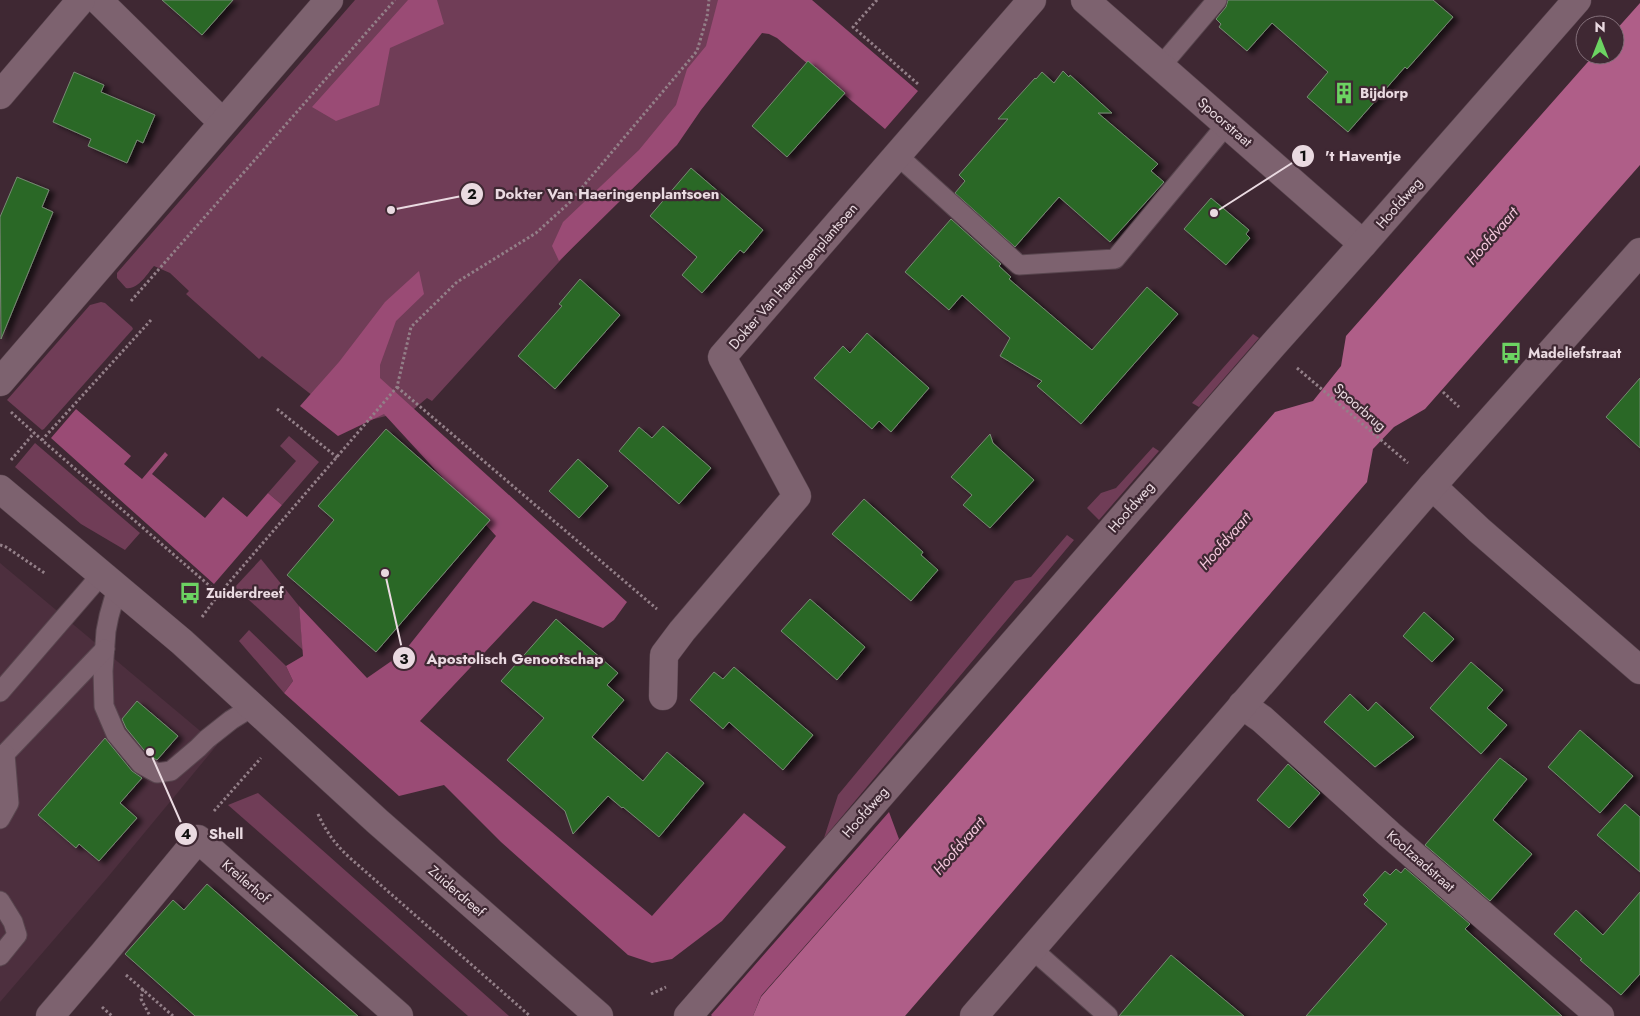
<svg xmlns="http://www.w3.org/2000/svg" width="1640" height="1016" font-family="Jost,sans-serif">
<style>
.built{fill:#4d2f3e}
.green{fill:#703d57}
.forest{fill:#9a4b75}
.water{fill:#af5e88}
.building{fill:#2b6726;stroke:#778a74;filter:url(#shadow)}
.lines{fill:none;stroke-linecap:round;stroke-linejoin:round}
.service-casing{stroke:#58454e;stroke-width:21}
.minor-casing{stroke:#58454e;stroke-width:29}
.tertiary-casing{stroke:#58454e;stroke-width:29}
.path{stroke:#937f88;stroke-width:3;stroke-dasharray:2.5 2.5;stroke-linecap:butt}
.service{stroke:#7d626f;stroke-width:19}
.minor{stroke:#7d626f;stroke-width:28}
.tertiary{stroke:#7d626f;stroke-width:28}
.labels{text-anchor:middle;stroke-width:4.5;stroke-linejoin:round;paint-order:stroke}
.poi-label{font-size:14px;font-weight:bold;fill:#eadae1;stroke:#3f2833;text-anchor:start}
.street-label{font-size:14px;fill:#eadae1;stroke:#3f2833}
.water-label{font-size:15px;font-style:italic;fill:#f5c8dd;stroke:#3f2833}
.leader{fill:none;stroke:#eadae1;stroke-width:2}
.callout-dot{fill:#eadae1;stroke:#3f2833;stroke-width:2}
.mark-label{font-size:15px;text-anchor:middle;font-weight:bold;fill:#111}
.callout-label{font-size:15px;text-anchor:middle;font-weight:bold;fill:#eadae1;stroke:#3f2833;stroke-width:4.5;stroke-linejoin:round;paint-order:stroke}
</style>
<defs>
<filter id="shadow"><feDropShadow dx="5.5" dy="3" stdDeviation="2.5" flood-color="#0009"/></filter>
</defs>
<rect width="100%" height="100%" fill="#3f2833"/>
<path class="built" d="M0,563L217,745L107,878L0,1002Z"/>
<g class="green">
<path d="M355,0H812L764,24L653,159L432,401L427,398L414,409L350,425L262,356L259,359L186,294L189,291L170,273L154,266C147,274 138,290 126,288L117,278V273Z"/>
<path d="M101,302L105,303L132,327L133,329L44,429L42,430L7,400L90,305Z"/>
<path d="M1253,334L1259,338L1199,407L1192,403Z"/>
<path d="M289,436L319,462L282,505L268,493L296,461L280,446Z"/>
<path d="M35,443L140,533L125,550L81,524L15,467Z"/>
<path d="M1153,447L1159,451L1099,520L1087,508L1101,493L1116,488Z"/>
<path d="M1067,535L1074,540L824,838L838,795L1015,581L1031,577Z"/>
<path d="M261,559L299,606L303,650L235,587Z"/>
<path d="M249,630L286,666L293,681L284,693L239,641Z"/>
<path d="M258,793L509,1016H468L228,805Z"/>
</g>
<g class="forest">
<path d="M408,0H437L444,24L390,48L379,105L336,121L312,107Z"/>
<path d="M718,0H812L918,91L885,129L777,38L769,34L762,33L701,110L677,145L559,261L552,246L563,222L639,150L676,105L687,69L706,46Z"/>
<path d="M419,271L424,294L396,321L380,365V378L627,602L614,620L603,628L533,601L420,721L652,916L744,813L786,847L722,921L672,959L652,963L628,955L501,842L444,785L399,796L284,693L293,681L286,666L303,656L299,606L367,678L403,653L496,536L384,414L338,436L300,406L339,362L385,302Z"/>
<path d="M76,409L131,456L124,464L142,479L165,452L168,455L152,474L205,518L223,497L247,517L268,493L282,505L214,584L51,438Z"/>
<path d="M889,812L899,839L761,996L753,1016H712L711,1015Z"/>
</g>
<path class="water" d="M1640,3V165L1425,409L1394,427L1373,449L1367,482L905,1016H753L761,997L1275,412L1313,401L1341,366L1346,336L1594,55H1615V31Z"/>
<g class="building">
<path d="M162,0H233L202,35Z"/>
<path d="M1228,0H1433L1453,17L1407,69L1405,67L1348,132L1307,97L1328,72L1272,23L1247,51L1219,27L1221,24L1216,19L1226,7Z"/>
<path d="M808,61L845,93L787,157L752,126Z"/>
<path d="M1063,71L1069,77L1070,75L1112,113H1098L1158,164L1151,171L1164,182L1110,242L1059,197L1015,247L955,193L965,181L959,175L1008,119H998L1035,78L1036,79L1042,72L1054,83Z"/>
<path d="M74,72L104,85L101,92L155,115L143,143L137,140L127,163L88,146L91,139L53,122Z"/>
<path d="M691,168L763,230L744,253L740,250L702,293L682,275L697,257L650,216Z"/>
<path d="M17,177L49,190L42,207L53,212L1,339L0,217Z"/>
<path d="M1211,198L1249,230L1246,234L1250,238L1226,265L1184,229Z"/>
<path d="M951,219L1001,264L999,266L1011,277L1009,279L1092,350L1147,287L1178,314L1081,424L1037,386L1042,381L1000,356L1010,338L962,295L949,310L905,272Z"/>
<path d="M580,279L620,315L555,389L518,356L562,306L559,304Z"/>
<path d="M867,333L929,388L891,432L879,421L872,429L814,378L843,346L850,353Z"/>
<path d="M1640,378V448L1606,417Z"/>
<path d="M663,426L711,468L679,504L619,451L639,427L652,438Z"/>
<path d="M386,429L490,520L376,652L287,575L334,520L318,506Z"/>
<path d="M990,434L993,443L1034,480L990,528L963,505L972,495L951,477Z"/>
<path d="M578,459L608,486L579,518L549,491Z"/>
<path d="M864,499L923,552L921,555L938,570L911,601L832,534Z"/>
<path d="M810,599L865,647L837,680L781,631Z"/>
<path d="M1424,612L1454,639L1432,662L1403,636Z"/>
<path d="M556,619L618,673L607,685L624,700L592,737L643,781L667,752L704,783L659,837L623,807L622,808L608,796L573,834L565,811L507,760L544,718L501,681Z"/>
<path d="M1471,662L1503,690L1487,708L1507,725L1481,754L1430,708Z"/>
<path d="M734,667L813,735L783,770L729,722L723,729L690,700L714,672L723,679Z"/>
<path d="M1350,694L1368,711L1376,702L1414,737L1375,767L1324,722Z"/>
<path d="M137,701L178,736L157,760L148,755L126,728L122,719Z"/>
<path d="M1580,730L1633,776L1600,813L1548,767Z"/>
<path d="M105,738L132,771L142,778L120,803L137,818L99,861L79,844L76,848L38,815Z"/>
<path d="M1500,758L1527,779L1493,820L1532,854L1490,901L1425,845Z"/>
<path d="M1288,764L1320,793L1289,828L1257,800Z"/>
<path d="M1625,804L1640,817V872L1597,835Z"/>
<path d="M1405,868L1470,924L1465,929L1562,1016H1306L1387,924L1364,904L1368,900L1363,895L1385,871L1390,875L1396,869L1401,873Z"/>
<path d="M207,884L307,972L358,1016H195L125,954L173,900L184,910Z"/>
<path d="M1640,892V974L1621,995L1580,960L1582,959L1554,934L1576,910L1603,935Z"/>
<path d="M1171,955L1244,1016H1119Z"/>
</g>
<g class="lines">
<g class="service-casing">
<g id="service">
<path d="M1161,66L1217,0"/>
<path d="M897,155L1019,265L1115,259L1227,124"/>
<path d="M117,588L109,616L106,631L103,671L104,706L116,734L141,764L157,773L171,771L198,748L207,739L231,720L252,707"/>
<path d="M0,692L101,575"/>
<path d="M0,759L105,649"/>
<path d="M0,819L9,803L5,754"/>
<path d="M0,901L13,922L17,935L0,956"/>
<path d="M1032,949L1108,1016"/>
</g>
</g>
<g class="minor-casing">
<g id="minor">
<path d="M98,0L222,122"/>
<path d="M1085,0L1363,244"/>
<path d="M0,95L81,0"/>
<path d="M0,382L329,0"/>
<path d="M1432,486L1479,530L1640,670"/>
<path d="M663,696L664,655L682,631L797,496L722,357L1032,0"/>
<path d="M1242,705L1262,719L1389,834L1600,1016"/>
<path d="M50,1016L103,954L198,839L399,1016"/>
<path d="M688,1016L1273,345L1363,244L1577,0"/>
</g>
</g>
<g class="tertiary-casing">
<g id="tertiary">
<path d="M0,489L182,642L377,821L599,1016"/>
<path d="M974,1016L1432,486L1640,252"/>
</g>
</g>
<g class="path">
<path d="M877,0L853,27L918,84"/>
<path d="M131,301L395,0"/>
<path d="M151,320L42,440L219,594"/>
<path d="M1297,368L1408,463"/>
<path d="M397,387L657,609"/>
<path d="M1443,392L1459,407"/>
<path d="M277,409L338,458"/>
<path d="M11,412L42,440"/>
<path d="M11,460L34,433"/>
<path d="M0,545L6,547L46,574"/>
<path d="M202,617L219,594L397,387L411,327L457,282L536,233L569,203L697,51L707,17L709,0"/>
<path d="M214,811L261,758"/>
<path d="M318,814C326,832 336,845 350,858L530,1016"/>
<path d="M126,975L173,1016"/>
<path d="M143,989L141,999L150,1016"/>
<path d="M651,994L666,987"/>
<path d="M102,1007L112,1016"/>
</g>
<use href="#service" class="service"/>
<use href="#minor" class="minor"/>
<use href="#tertiary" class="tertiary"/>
</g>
<defs>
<g id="building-bare" transform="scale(1.725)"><path d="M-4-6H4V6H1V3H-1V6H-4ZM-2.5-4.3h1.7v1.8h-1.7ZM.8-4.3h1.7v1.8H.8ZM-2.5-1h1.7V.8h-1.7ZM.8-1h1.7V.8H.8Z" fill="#6cd362" stroke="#3f2833" stroke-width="2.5" paint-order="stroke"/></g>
<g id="bus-bare" transform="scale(1.725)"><path d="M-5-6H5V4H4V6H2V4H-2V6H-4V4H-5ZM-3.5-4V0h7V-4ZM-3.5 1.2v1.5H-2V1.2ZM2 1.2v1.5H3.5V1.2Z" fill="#6cd362" stroke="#3f2833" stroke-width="2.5" paint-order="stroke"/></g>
</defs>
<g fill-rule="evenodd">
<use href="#building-bare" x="1344" y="93"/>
<use href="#bus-bare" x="1511" y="353"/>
<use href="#bus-bare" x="190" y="593"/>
</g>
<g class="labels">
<g class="poi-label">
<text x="1360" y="98">Bijdorp</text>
<text x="1528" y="358">Madeliefstraat</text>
<text x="206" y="598">Zuiderdreef</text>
</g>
<g class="street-label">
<text transform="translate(1225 122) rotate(41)" y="5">Spoorstraat</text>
<text transform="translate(1399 203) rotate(-49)" y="5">Hoofdweg</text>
<text transform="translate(793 276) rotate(-49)" y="5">Dokter Van Haeringenplantsoen</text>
<text transform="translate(1360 407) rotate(41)" y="5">Spoorbrug</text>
<text transform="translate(1131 507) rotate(-49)" y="5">Hoofdweg</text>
<text transform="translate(865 812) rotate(-49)" y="5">Hoofdweg</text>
<text transform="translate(1421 861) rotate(41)" y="5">Koolzaadstraat</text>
<text transform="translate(246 881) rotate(41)" y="5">Kreilerhof</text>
<text transform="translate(457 891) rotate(41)" y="5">Zuiderdreef</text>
</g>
<g class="water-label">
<text transform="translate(1492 236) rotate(-49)" y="5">Hoofdvaart</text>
<text transform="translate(1225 541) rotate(-49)" y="5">Hoofdvaart</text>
<text transform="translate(959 846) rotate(-49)" y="5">Hoofdvaart</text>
</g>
</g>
<path class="leader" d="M1214 213L1303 156M391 210L472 194M385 573L404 658M150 752L186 834"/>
<g class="callout-dot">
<circle cx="1214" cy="213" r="5"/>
<circle cx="391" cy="210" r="5"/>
<circle cx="385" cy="573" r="5"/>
<circle cx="150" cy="752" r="5"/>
<circle cx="1303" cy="156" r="12"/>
<circle cx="472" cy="194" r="12"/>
<circle cx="404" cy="658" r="12"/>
<circle cx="186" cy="834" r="12"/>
</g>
<g class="mark-label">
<text x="1303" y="161">1</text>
<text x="472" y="199">2</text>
<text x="404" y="664">3</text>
<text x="186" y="839">4</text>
</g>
<g class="callout-label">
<text x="1363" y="161">'t Haventje</text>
<text x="607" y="199">Dokter Van Haeringenplantsoen</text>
<text x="515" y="664">Apostolisch Genootschap</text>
<text x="226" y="839">Shell</text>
</g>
<g transform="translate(1600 40)"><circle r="24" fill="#3f2833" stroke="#836f79"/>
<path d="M0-4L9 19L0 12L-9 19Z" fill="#6cd362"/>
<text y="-8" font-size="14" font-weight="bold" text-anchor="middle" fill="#eadae1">N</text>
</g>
</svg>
